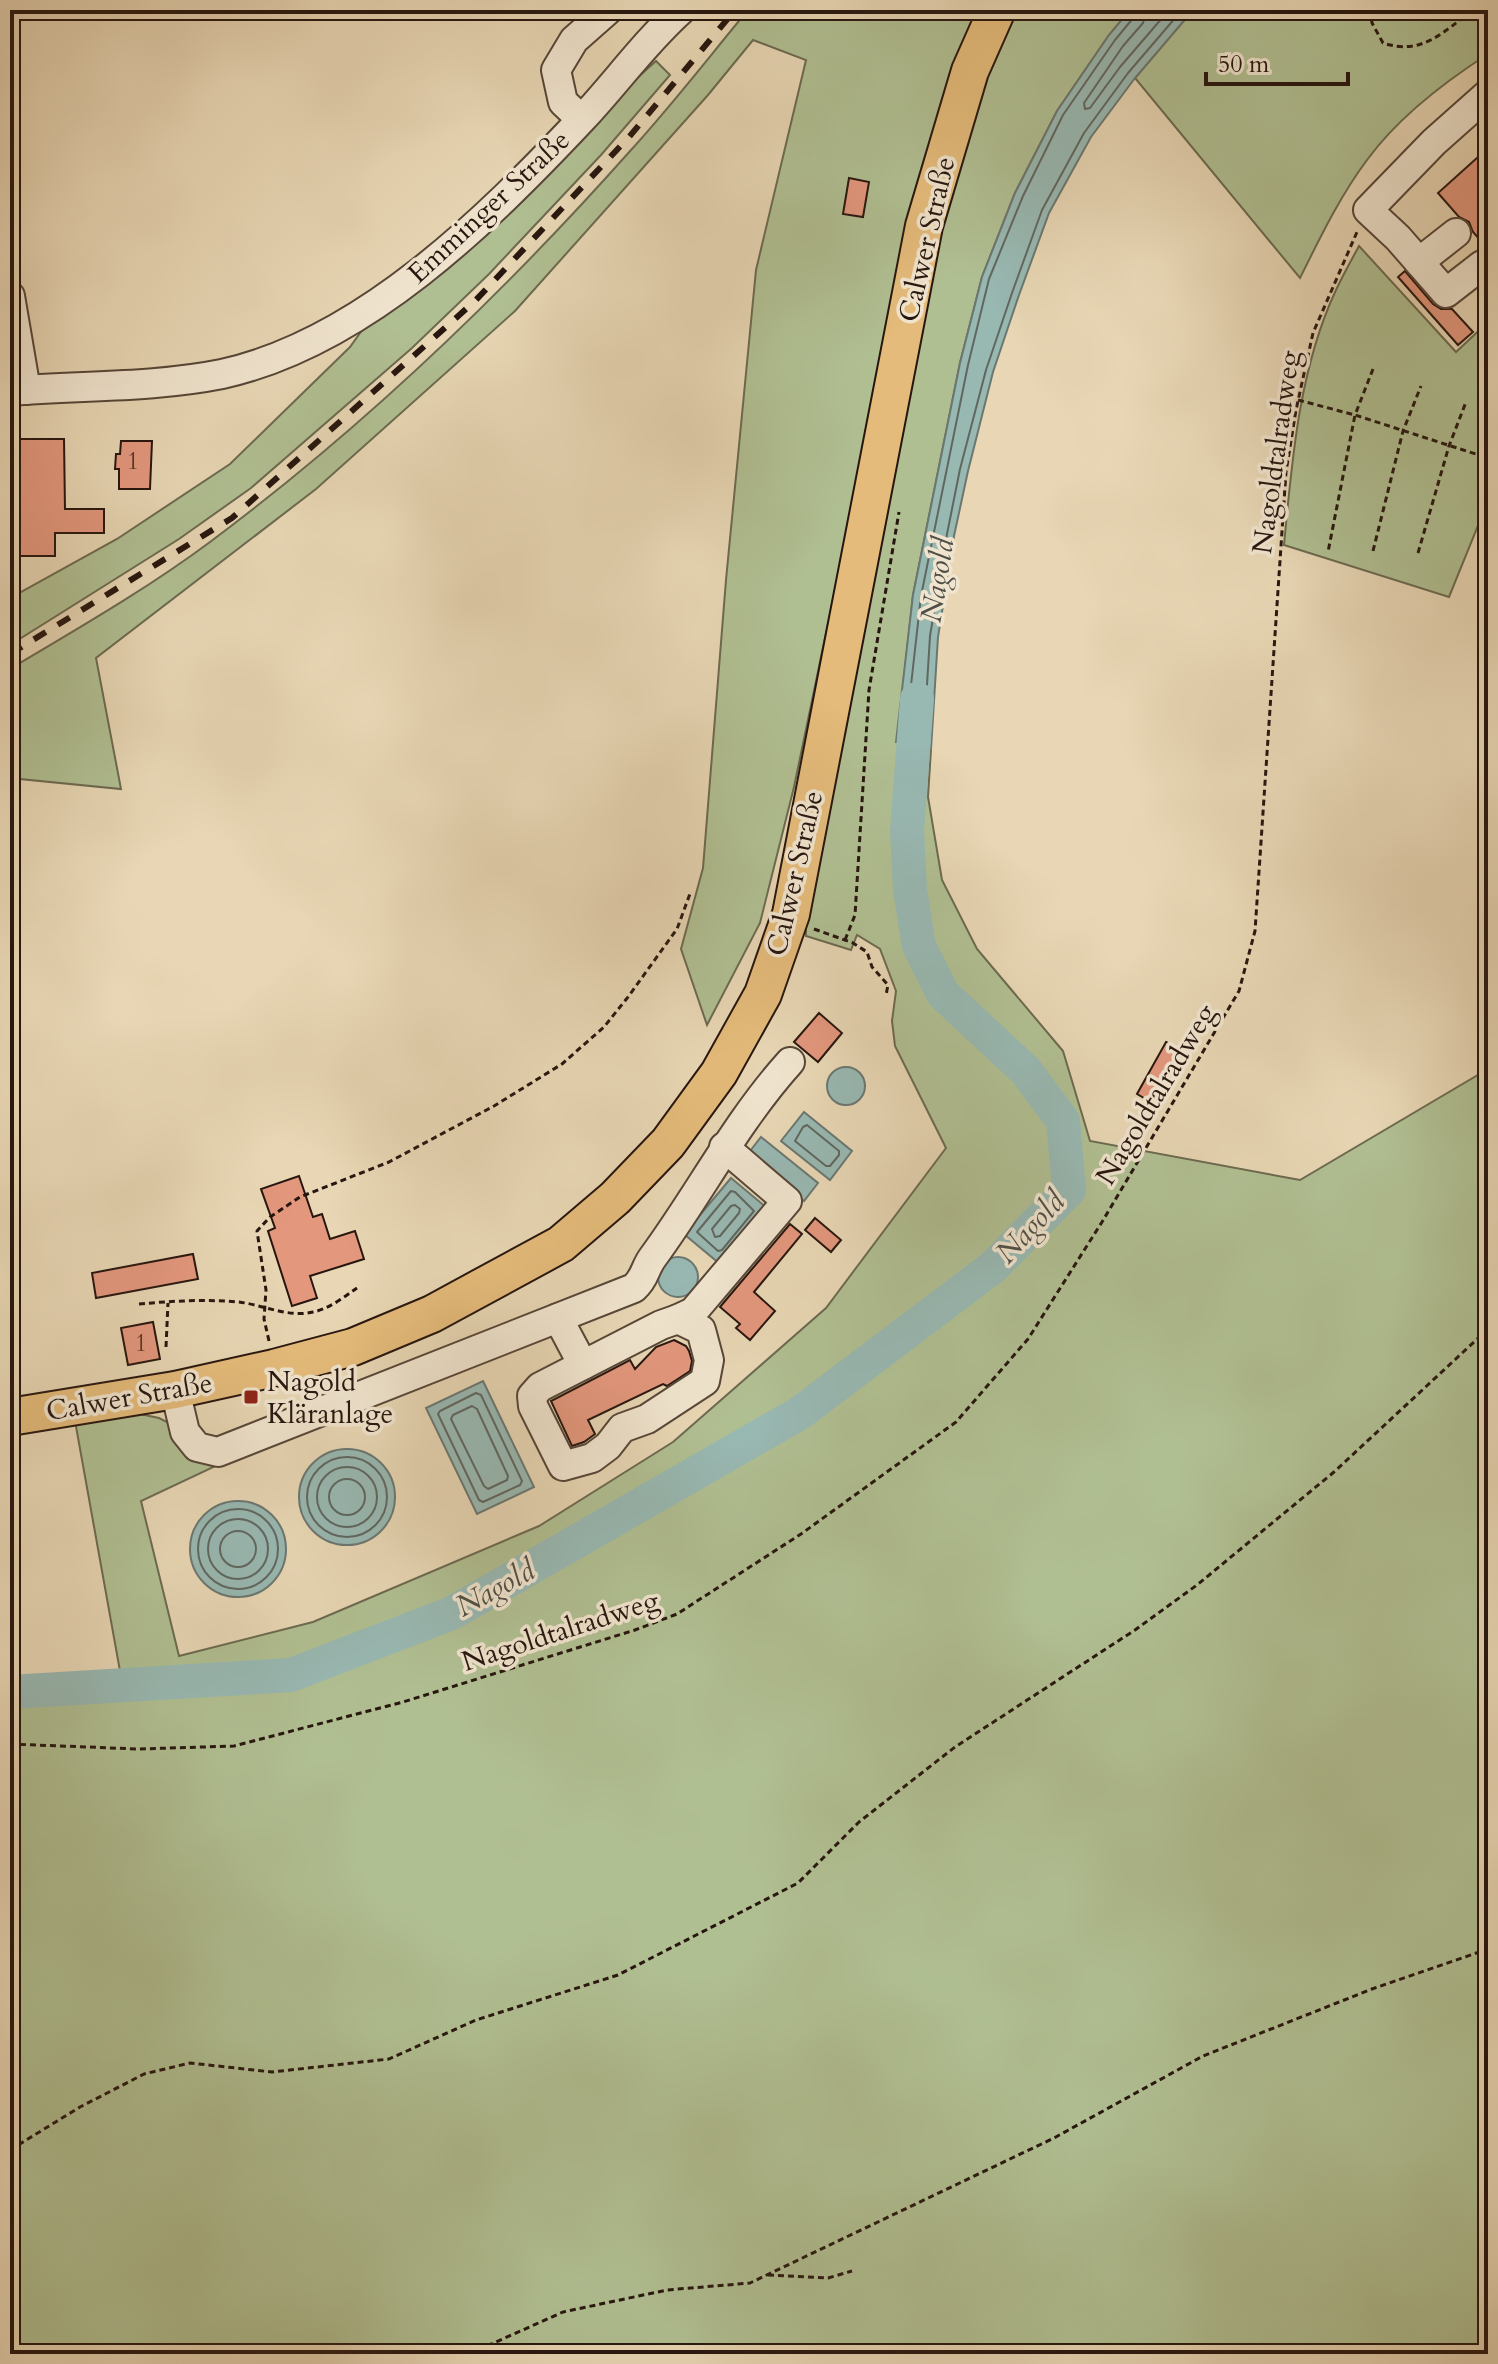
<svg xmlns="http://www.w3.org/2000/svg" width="1498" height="2364" font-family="Cardo,serif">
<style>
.green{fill:#b0bf92;stroke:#6c6a50;stroke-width:2}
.water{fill:#98b8b2;stroke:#6b7771;stroke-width:2}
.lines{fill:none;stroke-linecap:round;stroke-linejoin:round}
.shore{stroke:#606760;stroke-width:2}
.river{stroke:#98b8b2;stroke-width:34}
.building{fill:#e3977d;stroke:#27160f;stroke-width:2}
.minor-casing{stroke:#574638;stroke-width:32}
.major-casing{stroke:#27160f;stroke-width:40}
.path{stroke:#27160f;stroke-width:3;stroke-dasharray:6 4;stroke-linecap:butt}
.minor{stroke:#f0e4ce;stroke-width:28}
.major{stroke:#e4bb7a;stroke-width:36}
.rail{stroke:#27160f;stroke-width:6;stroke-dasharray:14 14;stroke-linecap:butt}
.poi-dot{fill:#8f2418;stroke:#f0e4ce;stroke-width:3}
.labels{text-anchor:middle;stroke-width:7;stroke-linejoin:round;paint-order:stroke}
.number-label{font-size:24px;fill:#56362a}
.street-label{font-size:28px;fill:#27160f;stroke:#f0e4ce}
.poi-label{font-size:28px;fill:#27160f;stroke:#f0e4ce;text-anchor:start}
.water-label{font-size:30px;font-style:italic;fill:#4f4f48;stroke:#f0e4ce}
</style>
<rect width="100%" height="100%" fill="#e8d6b4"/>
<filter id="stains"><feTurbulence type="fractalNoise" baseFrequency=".0025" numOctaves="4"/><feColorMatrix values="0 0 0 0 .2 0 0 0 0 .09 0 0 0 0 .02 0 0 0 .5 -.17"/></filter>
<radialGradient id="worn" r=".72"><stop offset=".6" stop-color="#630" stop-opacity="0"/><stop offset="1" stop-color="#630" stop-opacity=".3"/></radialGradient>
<g class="green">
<path d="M748,10H986L913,214L794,787L760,923L707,1025L681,949L703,868L726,580L756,270L806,60L753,40L708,95L515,311L316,489L96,658L121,789L10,778V669C77,629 147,589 210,542C364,427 503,294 631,150C672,105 709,57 748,10Z"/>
<path d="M1011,10H1130L1109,35L1057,111L1015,193L982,277L960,363L913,595L897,742L931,749L928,797L942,880L977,949L1063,1051L1090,1141L1300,1180L1488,1069V2354H10V1680L66,1686L120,1671L75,1421L140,1414L159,1418L167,1422L176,1437L222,1463L141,1501L179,1656L313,1622L539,1526L673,1442L826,1308L946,1148L895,1046L892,1021L896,991L880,949L857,935L851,950L806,936V926L890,448L954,169Z"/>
<path d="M1193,10H1488V54C1446,81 1397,119 1367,160C1340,196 1320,238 1300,278L1135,78Z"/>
<path d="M656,61L670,75L601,155L489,274L412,348L251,488L179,539L10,645V598L117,539L230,464L350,347L370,319Z"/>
<path d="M1359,246L1456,352L1488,322V501L1449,597L1284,545C1292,460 1299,369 1336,290C1343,275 1351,261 1359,246Z"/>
</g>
<g class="water">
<path d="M1130,10H1193L1135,78L1091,137L1049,213L1019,295L993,372L968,471L954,536L938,637L931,749L912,742H896L913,595L960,363L982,277L1015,193L1057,111L1109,35Z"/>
<circle cx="846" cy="1086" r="19"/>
<path d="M804,1112L852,1151L830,1180L781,1141Z"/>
<path d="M761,1137L818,1183L804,1201L747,1155Z"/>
<path d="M731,1178L767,1208L720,1264L684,1234Z"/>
<circle cx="678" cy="1277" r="20"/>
<path d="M483,1381L534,1487L477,1514L426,1408Z"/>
<circle cx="347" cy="1497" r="48"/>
<circle cx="238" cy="1549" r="48"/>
</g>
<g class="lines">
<g class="shore">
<path d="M1136,10L1134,17L1115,40L1063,115L1023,196L989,279L968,365L921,596L906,730L909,734L920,736L924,733L930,636L947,534L960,469L986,370L1012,293L1042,210L1084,133L1128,73L1182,10"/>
<path d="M1146,10L1143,23L1123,46L1084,103L1085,109L1090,108L1120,67L1169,10"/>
<path d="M807,1125L839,1151V1155L830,1166H826L795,1141L803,1127Z"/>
<path d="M731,1191L735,1192L754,1211L722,1250L718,1251L697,1232Z"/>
<path d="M735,1205L740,1209L739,1213L720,1236L715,1237L712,1229L731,1206Z"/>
<path d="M476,1393L481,1395L522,1481L520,1485L483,1502L479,1500L438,1414L440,1411Z"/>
<path d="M472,1406L477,1409L508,1476L507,1480L488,1489L484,1486L451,1419L453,1415Z"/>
<circle cx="347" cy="1497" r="40"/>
<circle cx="347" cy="1497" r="30"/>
<circle cx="347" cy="1497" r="18"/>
<circle cx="238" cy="1549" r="40"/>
<circle cx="238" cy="1549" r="30"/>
<circle cx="238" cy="1549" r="18"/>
</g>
<path class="river" d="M10,1692L291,1675L452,1613L800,1413L993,1267L1069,1190L1063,1121L1026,1071L943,994L919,946L910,890L907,830L917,699"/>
</g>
<g class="building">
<path d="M1488,148V249L1473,232L1469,222L1459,217L1438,193Z"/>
<path d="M849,178L869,182L863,217L843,214Z"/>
<path d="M1405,271L1433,304L1441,309H1452L1473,332L1458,345L1398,277Z"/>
<path d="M19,439H64L65,509H104V533H55V556H12V522H19Z"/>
<path d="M121,441H152L150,489H119V469H115L116,454H120Z"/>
<path d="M819,1013L842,1033L818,1062L794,1042Z"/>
<path d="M1166,1042L1186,1053L1156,1105L1137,1094Z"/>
<path d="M299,1176L313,1217L322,1214L330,1239L355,1231L364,1259L310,1276L317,1298L292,1306L268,1231L275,1228L261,1189Z"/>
<path d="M815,1218L841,1240L831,1252L805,1230Z"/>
<path d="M790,1224L802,1234L754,1292L775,1311L750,1340L736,1328L740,1324L720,1307Z"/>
<path d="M193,1254L198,1279L96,1298L92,1273Z"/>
<path d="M153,1322L160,1359L128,1365L121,1328Z"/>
<path d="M674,1340L686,1346L689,1351L692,1361L690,1371L667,1386L663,1384L588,1420L595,1434L584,1442L572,1446L551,1401L630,1360L635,1369L656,1347Z"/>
</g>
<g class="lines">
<g class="minor-casing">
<g id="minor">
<path d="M581,119L563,102L556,70L574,40L608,10"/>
<path d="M1419,262L1456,233"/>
<path d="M1482,265L1446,293L1398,238L1368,210L1434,142L1488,94"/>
<path d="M10,296L26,390"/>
<path d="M10,391C80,385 152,388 222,374C363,343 487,220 583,118C616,83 645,42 681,10"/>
<path d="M558,1318L583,1365"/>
<path d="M678,1319L701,1330L709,1360L705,1381L647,1419L622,1428L608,1446L592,1458L563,1466L533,1406L532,1396L540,1387L661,1325Z"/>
<path d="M678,1319L693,1312L787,1201L724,1147"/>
<path d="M175,1390L185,1432L197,1447L218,1452L634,1288C646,1277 644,1269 653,1257C700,1193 736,1122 790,1062"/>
</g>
</g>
<g class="major-casing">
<path id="major" d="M10,1417L175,1390L274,1368L353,1347L432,1314L561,1244L615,1198L668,1143L719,1073L763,994L791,914L924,226L970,71L997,10"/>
</g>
<g class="path">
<path d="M1371,10L1372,23L1383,43C1422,56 1443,32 1473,10"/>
<path d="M10,13L18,10"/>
<path d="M1373,369L1355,415L1488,458"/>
<path d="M1298,400L1355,415L1328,552"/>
<path d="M1373,551L1403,431L1421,386"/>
<path d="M1418,553L1449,446L1466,402"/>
<path d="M814,929L853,943L867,952L872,967L888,985L886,995"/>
<path d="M845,940L855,915L869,690L899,512"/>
<path d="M139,1304C172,1301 206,1299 239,1302C263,1305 289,1318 313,1312C329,1309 344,1297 357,1288"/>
<path d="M269,1341L264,1319L266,1290L257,1231L270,1217L300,1197L389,1162L494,1106L562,1064L604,1027L628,997L677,929L691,891"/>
<path d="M166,1347L168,1303"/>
<path d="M10,1744L138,1749L234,1746L403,1702L635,1630L677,1614L801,1534L956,1422L1028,1339L1102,1222L1239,991L1255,931L1286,472L1296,410L1313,333L1357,232"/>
<path d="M10,2150L80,2107L144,2074L190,2063L272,2072L389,2059L476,2020L618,1975L798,1883L859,1822L955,1747L1135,1630L1197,1585L1334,1472L1488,1329"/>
<path d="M768,2275L828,2278L852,2271"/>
<path d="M469,2354L563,2312L667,2290L750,2283L1054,2138L1203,2056L1372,1989L1488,1949"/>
</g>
<use href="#minor" class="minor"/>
<use href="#major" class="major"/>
<path class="rail" d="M10,654L232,518L475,301L629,137L735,10"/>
</g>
<rect class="poi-dot" x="243" y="1389" width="16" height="16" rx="4"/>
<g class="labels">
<g class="number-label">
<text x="133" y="469">1</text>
<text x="141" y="1351">1</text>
</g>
<g class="street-label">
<text transform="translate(488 206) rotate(-43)" y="10">Emminger Straße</text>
<text transform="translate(926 239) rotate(-77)" y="10">Calwer Straße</text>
<text transform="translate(1275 452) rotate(-82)" y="10">Nagoldtalradweg</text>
<text transform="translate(794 873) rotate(-77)" y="10">Calwer Straße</text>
<text transform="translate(1155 1094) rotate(-59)" y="10">Nagoldtalradweg</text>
<text transform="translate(129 1396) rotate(-10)" y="10">Calwer Straße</text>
<text transform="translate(560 1630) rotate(-18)" y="10">Nagoldtalradweg</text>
</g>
<g class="poi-label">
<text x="267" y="1391">Nagold<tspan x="267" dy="32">Kläranlage</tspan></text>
</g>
<g class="water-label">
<text transform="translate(937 580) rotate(-81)" y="10">Nagold</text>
<text transform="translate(1030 1227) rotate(-47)" y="10">Nagold</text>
<text transform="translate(495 1588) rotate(-29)" y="10">Nagold</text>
</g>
</g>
<rect width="1498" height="2364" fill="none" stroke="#e8d6b4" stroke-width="40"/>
<rect x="12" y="12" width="1474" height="2340" fill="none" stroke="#27160f" stroke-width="4"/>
<rect x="20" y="20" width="1458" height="2324" fill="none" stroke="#27160f" stroke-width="2"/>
<path d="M1206 72v12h142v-12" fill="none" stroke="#27160f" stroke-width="4"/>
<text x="1218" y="72" font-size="24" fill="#27160f" stroke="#f0e4ce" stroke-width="6" paint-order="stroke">50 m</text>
<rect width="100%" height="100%" filter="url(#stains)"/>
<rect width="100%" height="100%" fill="url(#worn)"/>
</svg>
